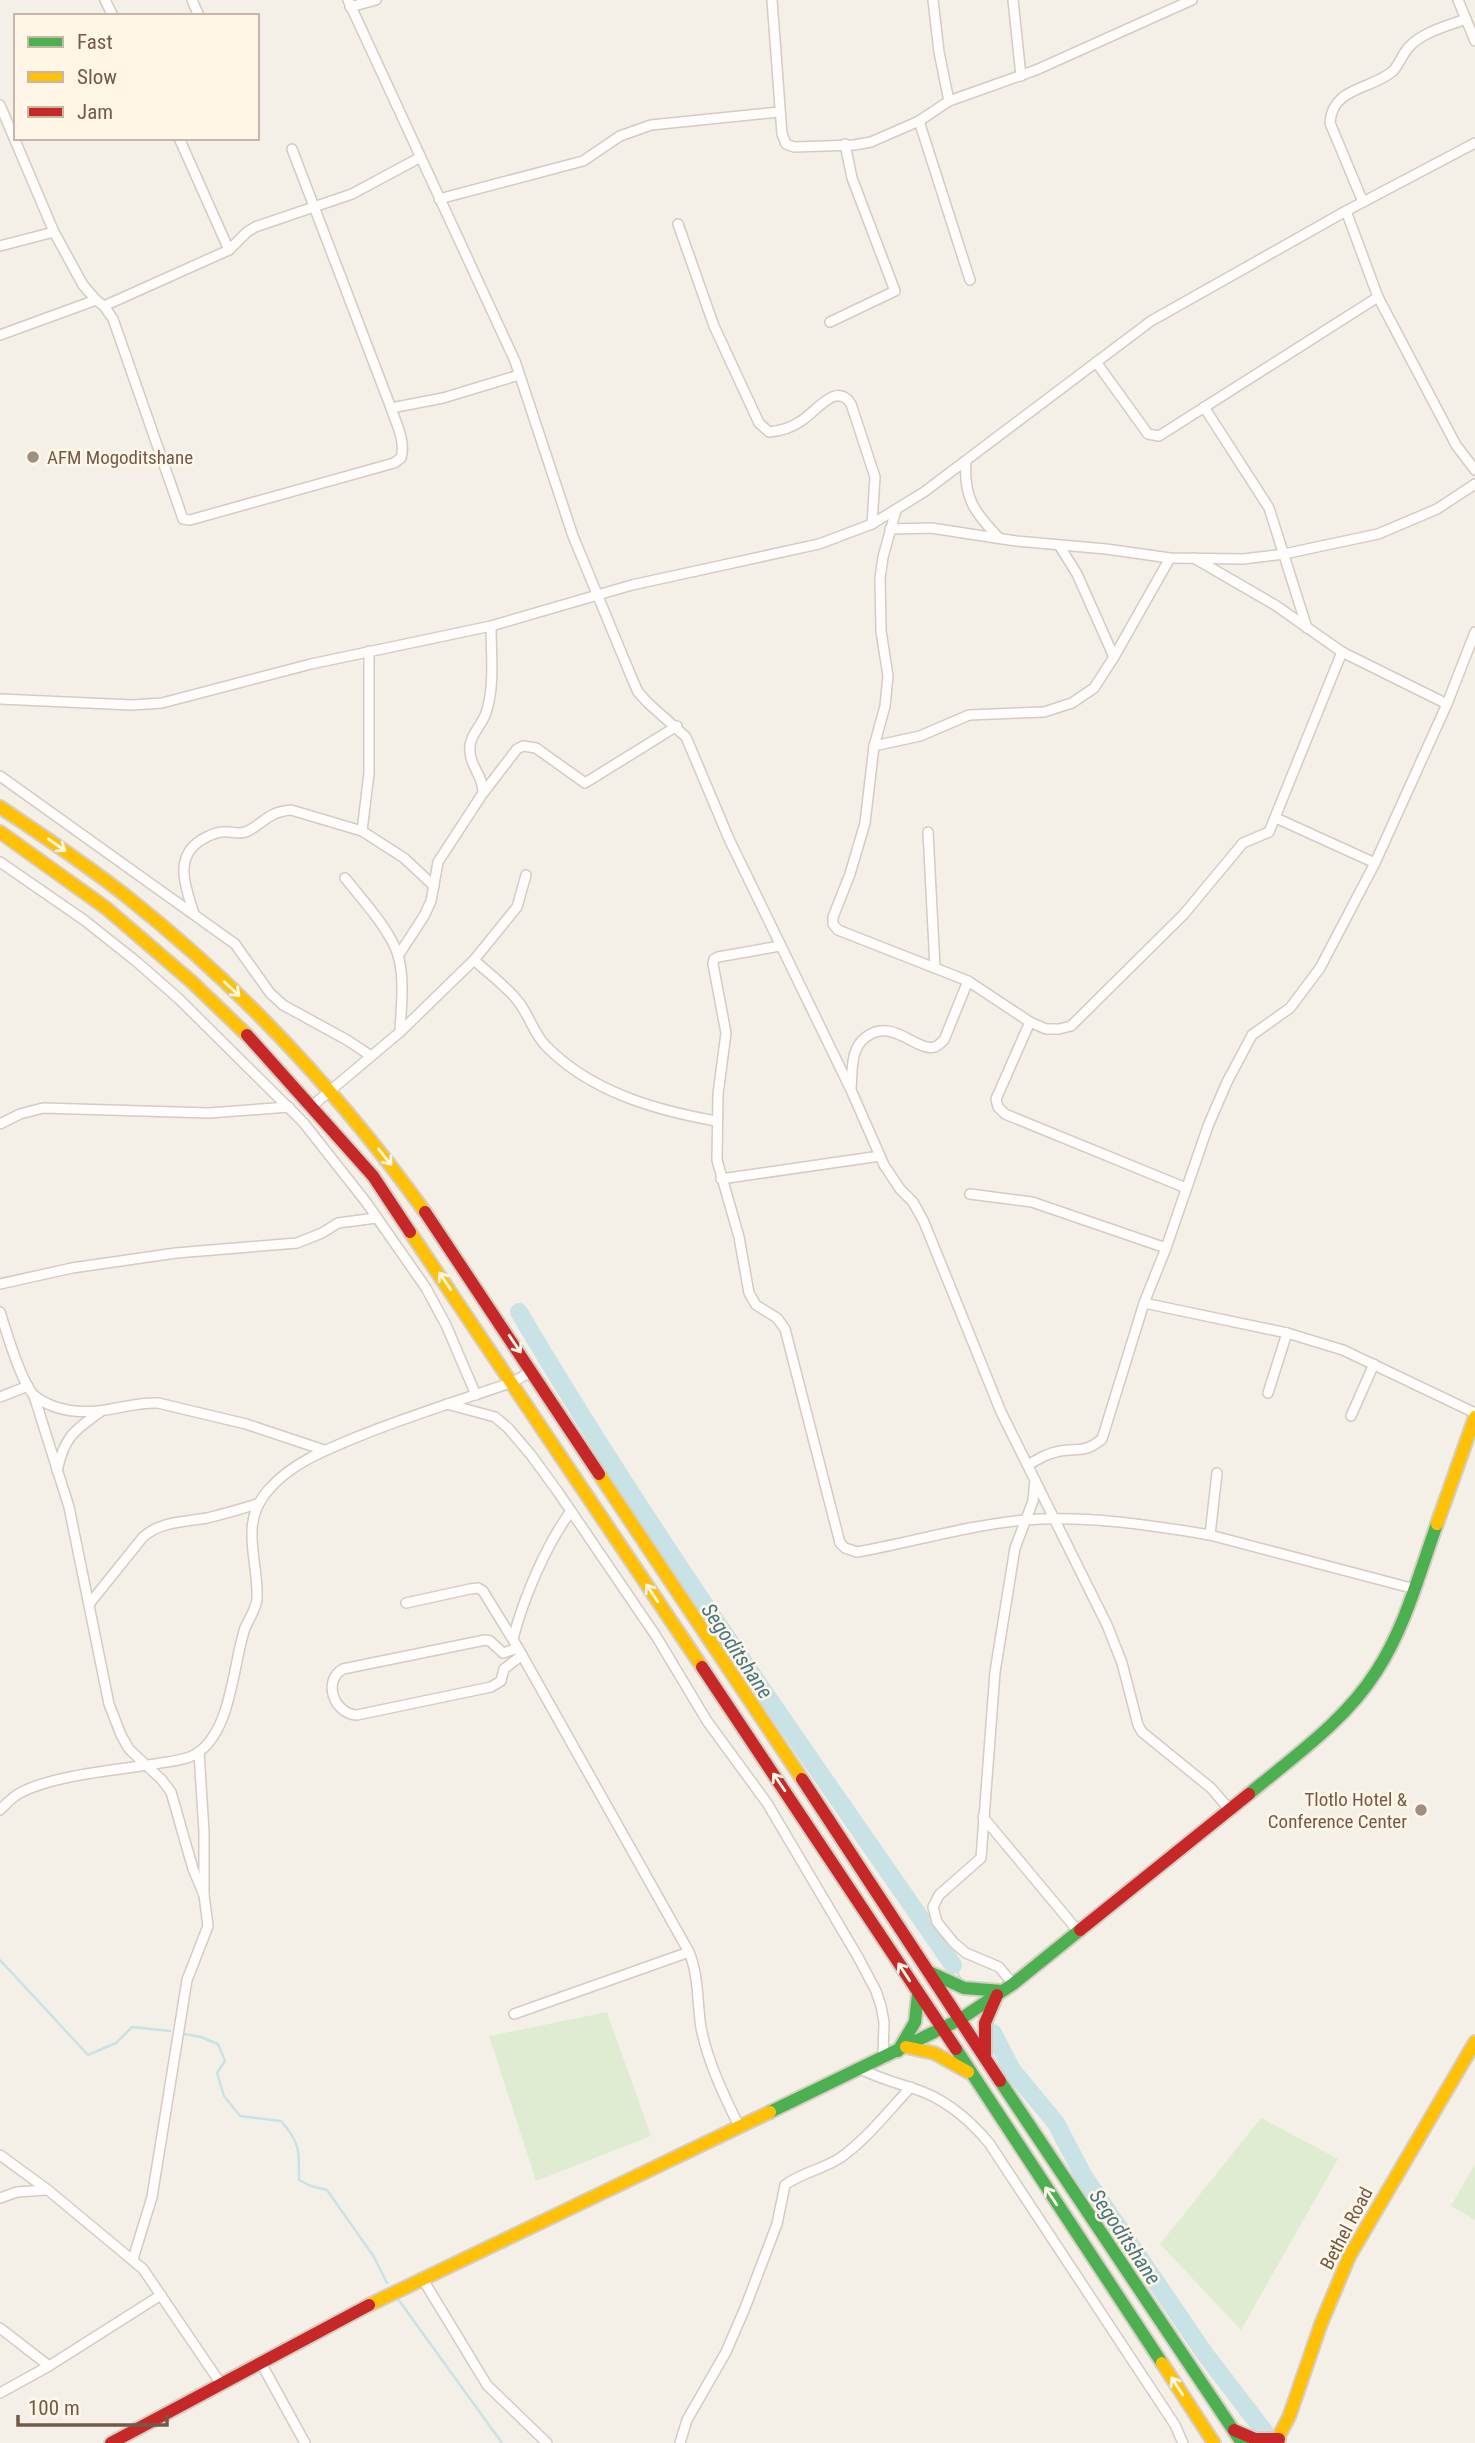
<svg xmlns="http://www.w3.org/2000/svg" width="1475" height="2443" font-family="'Roboto Condensed',sans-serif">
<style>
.green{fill:#e0ecd2}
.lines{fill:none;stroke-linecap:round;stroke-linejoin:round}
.stream{stroke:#c9e2e5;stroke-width:2.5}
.river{stroke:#c9e2e5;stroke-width:18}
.street-casing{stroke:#d4cbc2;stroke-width:12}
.fast-casing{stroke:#d6cdc3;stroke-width:16}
.slow-casing{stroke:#d6cdc3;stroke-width:16}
.jam-casing{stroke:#d6cdc3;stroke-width:16}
.street{stroke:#fefdfb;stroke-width:9}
.fast{stroke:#4caf50;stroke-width:12}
.slow{stroke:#ffc107;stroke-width:12}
.jam{stroke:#c62828;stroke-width:12}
.oneway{stroke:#fff6e7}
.poi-dot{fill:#a08e80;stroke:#fff6e7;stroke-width:2.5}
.labels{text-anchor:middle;stroke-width:5;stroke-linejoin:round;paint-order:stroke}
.poi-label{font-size:19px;fill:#725949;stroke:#fff6e7;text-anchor:start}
.street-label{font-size:19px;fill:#725949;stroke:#fff6e7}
.water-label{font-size:21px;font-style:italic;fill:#437885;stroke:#fff6e7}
</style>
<rect width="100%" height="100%" fill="#f5f0e7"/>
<g class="green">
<path d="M607,2012L651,2136L536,2181L489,2036Z"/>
<path d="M1261,2118L1338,2159L1241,2330L1160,2244Z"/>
<path d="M1475,2164V2220L1451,2206Z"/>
</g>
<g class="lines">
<g class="stream">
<path d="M0,1960L88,2055L116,2043L132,2027L170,2031"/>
<path d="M953,1965L962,1981"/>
<path d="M184,2034L201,2037L218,2044L225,2061L217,2073L224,2096L240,2116L281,2121C301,2144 299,2151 299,2180L311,2186L327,2190L374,2257L387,2283"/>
<path d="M398,2299L502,2443"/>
</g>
<g class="river">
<path d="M519,1312C652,1538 805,1750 953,1965"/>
<path d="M993,2033L1012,2070L1056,2123L1083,2175L1205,2354L1267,2435"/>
</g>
<g class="street-casing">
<g id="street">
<path d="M105,0L113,16"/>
<path d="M192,0L199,16"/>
<path d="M348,0L515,361L573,536L631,676L638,692L648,703L686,737L729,839L851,1090L884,1165L900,1189L913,1202L924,1222L1001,1412L1107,1625L1122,1663L1138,1725L1142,1732L1211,1788L1230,1810"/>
<path d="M772,0L782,134L786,144L794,147L854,145L871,142L919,121L949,101L1036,70L1192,0"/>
<path d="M933,0L939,52L949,101"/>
<path d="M1013,0L1021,76"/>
<path d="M1458,0L1475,41"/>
<path d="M350,7L376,0"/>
<path d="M0,105L54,232L83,285L96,300"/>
<path d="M919,121L970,280"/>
<path d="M179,138L229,250"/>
<path d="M439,199L583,161L620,136L651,125L779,112"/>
<path d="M1363,202L1330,123C1332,87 1371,90 1393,71C1399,65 1402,55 1408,48C1422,32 1447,26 1466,19"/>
<path d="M1346,211L1378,297L1456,445L1475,470"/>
<path d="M678,224L714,326L759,423L769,432C781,431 791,428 801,421C816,412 836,381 851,404L875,477L872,524"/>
<path d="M0,246L54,232"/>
<path d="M104,306L113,319L183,519L190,520L394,463L401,458C406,442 396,423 391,408L292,149"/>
<path d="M830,322L895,291L852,178L845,144"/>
<path d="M0,335L96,300L104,306L229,250L247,232L255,227L352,194L419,158"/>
<path d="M1096,362L1148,434L1159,436L1378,297"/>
<path d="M1204,407L1269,508L1307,628"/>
<path d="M391,408L443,398L519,375"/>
<path d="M966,461C963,498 975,513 999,538"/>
<path d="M896,510L883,557L880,578L881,631L888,676L885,706L874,746L865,823L850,874L833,917V924L838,930L968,981L1030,1022L1046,1029H1059L1071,1026L1184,914L1243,843L1269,832L1342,652"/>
<path d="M890,529L931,528L1016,541L1106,549L1170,558L1243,559L1284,554L1378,534L1437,509L1475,484"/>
<path d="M1059,545L1077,574L1114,657"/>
<path d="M1194,558L1275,605L1342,652L1447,704"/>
<path d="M0,699L132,705L162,703L311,664L491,626L632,585L819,544L872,524L924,492L1151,321L1346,211L1475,143"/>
<path d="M874,746L920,736L969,715L1044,712L1072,703L1094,688L1114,657L1170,558"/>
<path d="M0,776L235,944L270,993L283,1005L347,1040L371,1056"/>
<path d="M484,792L517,749L523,746L536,748L585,783L677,726"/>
<path d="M1276,818L1375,863"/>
<path d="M362,831L369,773V651"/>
<path d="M928,832L935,968"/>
<path d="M0,862L84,920L137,962L179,999L303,1122L366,1202L426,1288L446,1325L476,1395"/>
<path d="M345,878C362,899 390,930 398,955C405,979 401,1008 400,1032"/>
<path d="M194,914C186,888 173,858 201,840C208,836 213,833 221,832C230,830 239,836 248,831C265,822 268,812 291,810L362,831L404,858L434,886"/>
<path d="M780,946L718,957L714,959L713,964L726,1033L718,1094L717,1160L739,1237L749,1293L756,1305L777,1318L785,1329L840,1543L845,1548L857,1552C913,1542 968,1525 1025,1520C1086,1515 1150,1525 1210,1535"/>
<path d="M398,956L424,916L431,901L438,862L483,793C483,775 471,768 470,752C468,736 481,727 486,713C495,686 491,653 491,626"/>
<path d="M474,960C488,973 505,985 517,1000C529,1014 533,1033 546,1046C591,1092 655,1110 716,1121"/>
<path d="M1030,1022L996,1099L998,1107L1005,1114L1186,1188"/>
<path d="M851,1089C852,1077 851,1061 856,1050C858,1045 862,1040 866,1037C893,1017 916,1052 935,1047C937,1046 942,1042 944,1040L968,981"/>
<path d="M312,1106L400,1032L474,960L517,907L526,875"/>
<path d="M0,1124L20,1114L43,1108L209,1113L289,1107"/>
<path d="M721,1179L880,1156"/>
<path d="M970,1194L1032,1202L1166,1248"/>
<path d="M0,1284L72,1268L176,1253L297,1243L322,1233L338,1223L376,1218"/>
<path d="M1144,1303L1287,1333L1343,1350L1475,1413"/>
<path d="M0,1312C6,1330 22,1387 36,1397C54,1410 77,1413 98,1411C118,1409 137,1402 158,1403L246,1424L324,1450"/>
<path d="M1268,1393L1287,1333"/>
<path d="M34,1396L69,1507L109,1704L121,1735L129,1749L162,1780L171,1792L193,1869L204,1895"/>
<path d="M0,1397L28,1386"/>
<path d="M447,1404L495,1417L508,1428L531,1455L558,1492L656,1636L707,1721L767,1803L858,1957L876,1991L881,2006L884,2022L883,2059"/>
<path d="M1351,1416L1374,1364"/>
<path d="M1028,1465C1038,1459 1048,1453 1060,1451C1079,1448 1085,1453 1102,1439L1144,1303L1166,1248L1208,1126L1227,1082L1252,1035L1290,1008L1320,968L1375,863L1447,704L1475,632"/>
<path d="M57,1471C64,1438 73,1431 100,1412"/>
<path d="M1217,1473L1210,1535L1415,1589"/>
<path d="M90,1603L143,1537C161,1521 185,1522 207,1518C224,1514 241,1509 257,1504"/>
<path d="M406,1603L470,1589L478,1588L483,1591L518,1648L689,1952C699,1976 697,2002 701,2028C708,2062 723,2094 739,2126"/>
<path d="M513,1639C523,1599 546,1545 571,1511"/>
<path d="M518,1648L503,1653L490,1641L485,1640L343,1669C322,1681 334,1714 357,1715L491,1687L501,1681L504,1669L522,1655"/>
<path d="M0,1810C6,1804 12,1797 20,1793C53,1775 117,1770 155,1764C169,1761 188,1761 200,1751C232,1726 233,1664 245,1628C249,1619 256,1609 257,1599C259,1559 237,1522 271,1487C294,1462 326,1450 357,1437C408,1416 461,1400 513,1382L532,1371"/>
<path d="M983,1817L1078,1931"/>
<path d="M1013,1984L999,1967L966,1953L954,1943L937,1922L933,1907L939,1895L981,1858L995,1672L1015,1548L1033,1501L1035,1480"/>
<path d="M514,2014L689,1952"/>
<path d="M860,2069C879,2078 893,2082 912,2088C942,2097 969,2119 989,2143L1175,2425L1183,2443"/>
<path d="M0,2155L48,2190L143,2269L221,2384"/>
<path d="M0,2198L17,2192L46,2190"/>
<path d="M133,2259L152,2197L187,1980L208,1926L204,1895V1832L199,1752"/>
<path d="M422,2278L487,2385L547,2443"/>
<path d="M0,2328L49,2366"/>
<path d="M261,2363L305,2443"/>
<path d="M0,2393L49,2366L161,2295"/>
<path d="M680,2443L687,2420L726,2352L745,2308L777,2224L785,2185C801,2173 823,2169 840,2158C867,2139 888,2111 911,2087"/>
</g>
</g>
<g class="fast-casing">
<g id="fast">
<path d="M1249,1794C1293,1757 1345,1721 1376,1672C1405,1628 1419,1574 1437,1524"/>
<path d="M929,1972L964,1988L1002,1991"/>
<path d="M956,2049L1162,2363"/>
<path d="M898,2051L915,2022L918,1994"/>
<path d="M1000,2081L1242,2443"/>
<path d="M770,2112L959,2020L1013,1984L1080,1930"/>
</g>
</g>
<g class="slow-casing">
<g id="slow">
<path d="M0,807C43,836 86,864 126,896C241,987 340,1094 425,1212"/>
<path d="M0,832L106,908L192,982L247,1035"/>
<path d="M410,1232L702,1667"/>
<path d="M599,1474L802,1779"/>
<path d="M1437,1524L1475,1417"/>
<path d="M906,2047L934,2053L968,2072"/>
<path d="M369,2305L770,2112"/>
<path d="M1162,2363L1214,2443"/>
<path d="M1275,2443L1289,2417L1321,2324L1349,2257L1475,2042"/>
</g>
</g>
<g class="jam-casing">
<g id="jam">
<path d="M247,1035L373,1176L410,1232"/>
<path d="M425,1212L599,1474"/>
<path d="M702,1667L956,2049"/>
<path d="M802,1779L1000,2081"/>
<path d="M1080,1930L1249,1794"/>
<path d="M985,2057V2023L997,1995"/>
<path d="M1234,2430L1255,2439H1279L1278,2443"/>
<path d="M111,2443L369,2305"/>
</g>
</g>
<use href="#street" class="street"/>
<use href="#fast" class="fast"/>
<use href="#slow" class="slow"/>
<use href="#jam" class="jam"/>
</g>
<defs><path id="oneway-shaft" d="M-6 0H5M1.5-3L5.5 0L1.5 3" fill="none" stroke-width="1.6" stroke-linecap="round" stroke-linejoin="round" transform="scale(1.75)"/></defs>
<g class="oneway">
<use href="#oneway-shaft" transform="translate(57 845) rotate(35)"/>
<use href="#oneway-shaft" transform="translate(232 989) rotate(43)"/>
<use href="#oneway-shaft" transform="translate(385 1157) rotate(51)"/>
<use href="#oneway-shaft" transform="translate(445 1281) rotate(-124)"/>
<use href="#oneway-shaft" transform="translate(515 1344) rotate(56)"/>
<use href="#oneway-shaft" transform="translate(652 1593) rotate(-124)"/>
<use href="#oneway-shaft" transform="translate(779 1782) rotate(-124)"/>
<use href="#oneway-shaft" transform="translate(904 1972) rotate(-123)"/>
<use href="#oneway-shaft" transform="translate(1051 2196) rotate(-123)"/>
<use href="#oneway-shaft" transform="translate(1177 2386) rotate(-123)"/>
</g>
<g class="poi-dot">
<circle cx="33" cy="457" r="7"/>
<circle cx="1421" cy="1810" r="7"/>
</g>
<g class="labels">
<g class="poi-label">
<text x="47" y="464">AFM Mogoditshane</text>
<text x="1407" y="1806" text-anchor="end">Tlotlo Hotel &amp;<tspan x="1407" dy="22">Conference Center</tspan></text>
</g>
<g class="street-label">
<text transform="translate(1346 2228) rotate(-62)" y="7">Bethel Road</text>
</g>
<g class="water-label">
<text transform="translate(737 1651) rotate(56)" y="7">Segoditshane</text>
<text transform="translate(1125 2237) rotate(56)" y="7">Segoditshane</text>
</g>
</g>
<rect x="14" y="14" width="245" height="126" fill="#fff6e7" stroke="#c7b7a8" stroke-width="2"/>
<rect x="28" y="37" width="35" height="10" fill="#4caf50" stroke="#c7b7a8" stroke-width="2"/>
<text x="77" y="49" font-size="21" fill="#725949">Fast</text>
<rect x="28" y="72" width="35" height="10" fill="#ffc107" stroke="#c7b7a8" stroke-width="2"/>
<text x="77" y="84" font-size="21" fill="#725949">Slow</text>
<rect x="28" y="107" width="35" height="10" fill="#c62828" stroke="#c7b7a8" stroke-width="2"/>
<text x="77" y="119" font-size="21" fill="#725949">Jam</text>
<path d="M18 2415v10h149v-10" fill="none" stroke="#725949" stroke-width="3.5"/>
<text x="28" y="2415" font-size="21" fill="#725949" stroke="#fff6e7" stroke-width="5" paint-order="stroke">100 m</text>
</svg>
